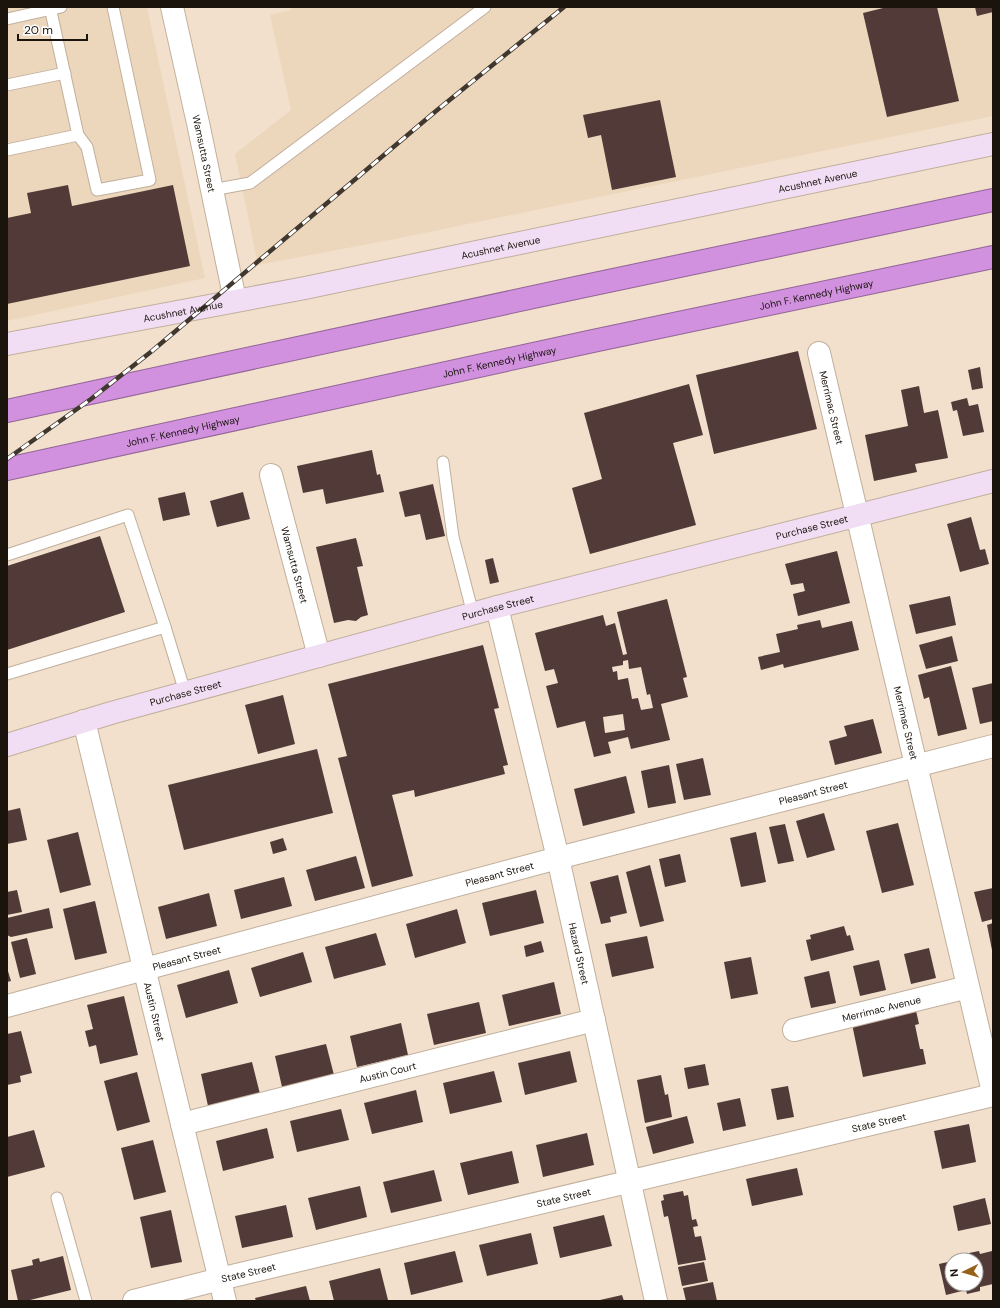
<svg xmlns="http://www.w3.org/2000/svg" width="1000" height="1308" font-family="'DM Sans',sans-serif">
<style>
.built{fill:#edd7bc}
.building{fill:#513a37;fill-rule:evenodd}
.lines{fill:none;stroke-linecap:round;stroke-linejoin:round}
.lane-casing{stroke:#c0af9c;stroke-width:13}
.street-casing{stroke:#c0af9c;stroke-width:24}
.secondary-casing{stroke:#c0af9c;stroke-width:24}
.highway-casing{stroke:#916596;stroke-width:24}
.lane{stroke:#fff;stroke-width:11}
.street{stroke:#fff;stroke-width:22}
.secondary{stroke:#f1def5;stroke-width:22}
.highway{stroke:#d191df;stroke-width:22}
.rail-casing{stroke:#40382f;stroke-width:4.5}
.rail{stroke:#fff;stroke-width:3;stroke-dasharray:9;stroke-linecap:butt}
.labels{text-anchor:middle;stroke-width:4;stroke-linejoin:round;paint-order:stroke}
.street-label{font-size:10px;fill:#1a140d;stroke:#fff}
</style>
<rect width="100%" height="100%" fill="#f2e0cc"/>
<g class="built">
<path d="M7,7H147L205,278L7,321Z"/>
<path d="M290,7H993V116L395,239L258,265L235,154L291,110L270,15L291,10Z"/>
</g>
<g class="building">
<path d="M887,7H937L959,101L887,117L863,13Z"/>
<path d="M975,7H993V12L977,16Z"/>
<path d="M660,100L676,177L612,190L601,135L588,138L583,115Z"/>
<path d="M68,185L72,206L173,185L190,266L7,304V218L31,213L27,193Z"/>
<path d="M798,351L817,429L714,454L696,375Z"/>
<path d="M980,367L983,388L972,390L968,370Z"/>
<path d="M689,384L703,435L673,443L696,525L590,554L572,488L602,479L584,413Z"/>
<path d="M919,386L924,413L938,410L948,458L915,464L917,472L874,481L865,435L908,426L901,390Z"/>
<path d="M967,398L969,406L978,404L984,432L963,436L957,410L953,411L951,402Z"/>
<path d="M372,450L377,475L380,474L384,492L326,504L323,489L303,493L297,466Z"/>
<path d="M433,484L445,536L426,540L420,514L405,517L399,492Z"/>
<path d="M185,492L190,515L163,521L158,498Z"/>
<path d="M243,492L250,519L217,527L210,501Z"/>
<path d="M971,517L980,550L985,549L989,564L960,572L947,524Z"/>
<path d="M100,536L125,612L7,650V566Z"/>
<path d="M356,538L363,566L357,567L368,615L361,617L356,621L348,620L334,623L316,547Z"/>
<path d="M837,551L850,603L798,616L793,594L805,591L803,583L791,585L785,564Z"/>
<path d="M493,558L499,582L490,584L485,560Z"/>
<path d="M950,596L956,625L916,634L909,605Z"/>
<path d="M667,599L687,677L683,678L688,697L661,704L670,740L631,749L628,737L608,742L611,753L594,757L585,721L557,728L546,686L558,683L554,669L545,671L535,633L603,615L606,626L615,623L623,655L627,654L617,612ZM628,660L629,669L641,667L647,695L650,694L653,708L641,710L638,698L632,699L628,678L618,680L617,671L613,672L612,667L623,665V661ZM623,714L625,730L605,733L603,717Z"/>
<path d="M820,620L822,628L852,621L859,650L784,668L783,664L761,670L758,657L780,652L776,634L798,629L797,625Z"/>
<path d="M952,636L958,661L926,669L919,645Z"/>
<path d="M483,645L499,708L494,709L508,765L503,766L505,774L415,797L414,790L392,795L413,876L372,887L338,758L347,756L328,684Z"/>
<path d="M951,666L967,729L938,736L929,697L924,699L918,675Z"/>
<path d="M993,683V721L980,724L972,688Z"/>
<path d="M283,695L295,744L258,754L245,705Z"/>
<path d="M873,719L882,753L835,765L829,741L847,736L844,726Z"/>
<path d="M317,749L333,813L184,850L168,785Z"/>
<path d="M703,758L711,795L684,800L676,764Z"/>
<path d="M669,765L676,803L648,808L641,771Z"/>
<path d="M626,776L635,813L583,826L574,789Z"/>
<path d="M20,808L27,840L7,844V811Z"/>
<path d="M824,813L835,850L807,858L796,821Z"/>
<path d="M898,823L914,885L882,893L866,831Z"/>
<path d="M785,824L794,861L778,864L769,827Z"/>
<path d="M78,832L91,885L60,893L47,840Z"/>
<path d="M756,832L766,882L741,887L730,838Z"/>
<path d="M283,838L287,850L273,854L270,842Z"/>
<path d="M680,854L686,882L665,887L659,859Z"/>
<path d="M356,856L365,888L315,901L306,870Z"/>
<path d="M650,865L664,921L640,927L626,872Z"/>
<path d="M618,875L627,913L610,917L611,922L601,924L590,882Z"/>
<path d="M284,877L292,906L241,919L234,890Z"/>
<path d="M993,888V919L982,922L974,892Z"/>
<path d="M17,890L22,912L7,915V892Z"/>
<path d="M536,890L544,923L490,936L482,903Z"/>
<path d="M209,893L217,926L166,939L158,907Z"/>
<path d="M95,901L107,953L75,960L63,909Z"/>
<path d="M49,908L53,928L11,937L7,935V918Z"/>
<path d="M457,909L466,943L415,958L406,924Z"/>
<path d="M993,923V950H992L987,925Z"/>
<path d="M844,926L847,936L850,935L854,950L811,961L806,940L811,939L810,935Z"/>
<path d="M376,933L386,965L334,979L325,947Z"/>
<path d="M647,936L654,968L612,977L605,944Z"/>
<path d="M27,938L36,974L20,978L11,942Z"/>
<path d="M541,941L544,952L526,957L524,946Z"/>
<path d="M929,948L936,978L911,984L904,954Z"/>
<path d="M303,952L312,982L260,997L251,968Z"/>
<path d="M751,957L758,994L731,999L724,962Z"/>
<path d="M879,960L886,990L860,996L853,966Z"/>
<path d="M7,968L11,981L7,982Z"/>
<path d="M229,970L238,1003L186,1018L177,985Z"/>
<path d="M829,971L836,1003L811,1008L804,977Z"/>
<path d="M554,982L561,1014L509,1026L502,995Z"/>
<path d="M124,996L138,1055L100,1064L96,1045L89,1047L85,1031L93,1029L87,1005Z"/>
<path d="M479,1002L486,1033L434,1045L427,1014Z"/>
<path d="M915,1006L919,1024L915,1025L920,1049H923L926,1064L863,1077L852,1024Z"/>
<path d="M401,1023L408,1055L357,1067L350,1036Z"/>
<path d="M21,1031L32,1073L20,1076L21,1082L7,1085V1034Z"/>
<path d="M326,1044L334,1075L282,1087L275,1056Z"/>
<path d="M570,1051L577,1082L525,1095L518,1063Z"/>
<path d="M252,1062L260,1094L208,1106L201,1074Z"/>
<path d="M705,1064L709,1085L688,1089L684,1068Z"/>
<path d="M494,1071L502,1102L450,1114L443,1083Z"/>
<path d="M137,1072L150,1122L117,1131L104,1081Z"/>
<path d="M661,1075L665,1095L668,1094L672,1117L645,1123L637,1080Z"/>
<path d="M788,1086L794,1117L777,1120L771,1089Z"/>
<path d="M416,1090L423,1122L372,1134L364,1103Z"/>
<path d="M740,1098L746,1126L723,1131L717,1103Z"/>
<path d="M341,1109L349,1140L297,1152L290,1121Z"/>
<path d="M687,1116L694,1143L653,1154L646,1127Z"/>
<path d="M969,1124L976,1162L942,1169L934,1131Z"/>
<path d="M267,1128L274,1158L223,1171L216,1141Z"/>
<path d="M34,1130L45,1167L7,1177V1137Z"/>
<path d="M587,1133L594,1165L543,1177L536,1145Z"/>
<path d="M153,1140L166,1192L134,1200L121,1148Z"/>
<path d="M512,1151L519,1183L468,1195L460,1163Z"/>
<path d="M797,1168L803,1195L752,1206L746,1179Z"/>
<path d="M434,1170L442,1201L391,1213L383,1182Z"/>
<path d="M360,1186L367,1217L316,1230L308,1198Z"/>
<path d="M683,1191L684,1196L688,1195L692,1220L696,1219L698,1226L693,1227L695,1237L701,1236L706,1260L678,1265L668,1216L664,1217L661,1201L664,1200L663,1195Z"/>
<path d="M985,1198L991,1224L958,1231L953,1206Z"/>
<path d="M286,1205L293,1237L242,1248L235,1216Z"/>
<path d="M171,1210L182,1262L151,1268L140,1217Z"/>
<path d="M604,1215L612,1246L560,1258L553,1227Z"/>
<path d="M531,1233L538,1264L487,1276L479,1245Z"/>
<path d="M455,1251L463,1282L411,1295L404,1263Z"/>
<path d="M979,1251L980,1254L992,1251L993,1284L980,1287V1291L967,1294L966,1290L946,1295L939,1264L952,1261V1284H976V1260L959,1259L965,1258L964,1254Z"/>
<path d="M63,1256L71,1290L26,1301H18L11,1270L33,1265L32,1260L39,1258L40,1262Z"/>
<path d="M704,1262L708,1281L682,1286L678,1267Z"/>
<path d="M380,1268L388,1300L382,1301H334L329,1281Z"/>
<path d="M713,1282L717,1301H686L683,1288Z"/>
<path d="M306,1286L310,1301H256L255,1298Z"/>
<path d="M622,1295L624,1301H601L600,1300Z"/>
</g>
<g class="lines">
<g class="lane-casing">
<g id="lane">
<path d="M50,7L78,135L87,147L97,190L150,180L113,7"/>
<path d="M7,19L61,7"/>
<path d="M7,85L65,73"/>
<path d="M7,150L78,135"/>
<path d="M212,190L250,183L485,7"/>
<path d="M443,462L453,537L473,614"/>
<path d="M7,555L128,515L165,627"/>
<path d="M7,674L165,627L185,692"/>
<path d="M57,1198L86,1301"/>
</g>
</g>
<g class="street-casing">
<g id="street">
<path id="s1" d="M172,7L198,123L235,300"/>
<path id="s2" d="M819,353L993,1092"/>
<path id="s3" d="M271,475L319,656"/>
<path id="s4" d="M497,607L558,858L656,1301"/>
<path id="s5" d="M84,721L225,1301"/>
<path id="s6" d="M7,1006L558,858L993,746"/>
<path id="s7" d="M794,1030L968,987"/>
<path id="s8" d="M182,1124L594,1020"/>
<path id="s9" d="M134,1301L220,1279L993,1095"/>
</g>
</g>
<g class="secondary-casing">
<g id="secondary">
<path id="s10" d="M7,344L305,288L993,144"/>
<path id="s11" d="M7,745L111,713L497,607L993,481"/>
</g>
</g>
<g class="highway-casing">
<g id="highway">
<path d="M7,411L580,287L993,200"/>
<path id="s12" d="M7,469L593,341L993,257"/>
</g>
</g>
<use href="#lane" class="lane"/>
<use href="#street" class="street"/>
<use href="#secondary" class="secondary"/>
<use href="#highway" class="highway"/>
<g class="rail-casing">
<path id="rail" d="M7,459L91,399L152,351L436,111L564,7"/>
</g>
<use href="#rail" class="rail"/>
</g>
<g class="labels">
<g class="street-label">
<text dy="4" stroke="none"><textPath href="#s1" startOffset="150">Wamsutta Street</textPath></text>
<text dy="4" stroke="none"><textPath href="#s10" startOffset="827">Acushnet Avenue</textPath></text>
<text dy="4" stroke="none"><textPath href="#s10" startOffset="503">Acushnet Avenue</textPath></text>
<text dy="4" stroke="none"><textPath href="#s12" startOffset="828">John F. Kennedy Highway</textPath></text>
<text dy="4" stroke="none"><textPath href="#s10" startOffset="179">Acushnet Avenue</textPath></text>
<text dy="4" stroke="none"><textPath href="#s12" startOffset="504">John F. Kennedy Highway</textPath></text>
<text dy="4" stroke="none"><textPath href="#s2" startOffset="56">Merrimac Street</textPath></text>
<text dy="4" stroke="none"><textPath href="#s12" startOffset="180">John F. Kennedy Highway</textPath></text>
<text dy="4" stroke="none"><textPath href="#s11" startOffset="834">Purchase Street</textPath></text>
<text dy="4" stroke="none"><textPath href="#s3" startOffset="93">Wamsutta Street</textPath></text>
<text dy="4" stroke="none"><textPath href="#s11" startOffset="510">Purchase Street</textPath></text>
<text dy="4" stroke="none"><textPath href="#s11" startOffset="186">Purchase Street</textPath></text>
<text dy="4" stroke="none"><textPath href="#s2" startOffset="380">Merrimac Street</textPath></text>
<text dy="4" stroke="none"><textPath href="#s6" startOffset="834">Pleasant Street</textPath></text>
<text dy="4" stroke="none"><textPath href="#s6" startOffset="510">Pleasant Street</textPath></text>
<text dy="4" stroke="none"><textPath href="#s4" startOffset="356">Hazard Street</textPath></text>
<text dy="4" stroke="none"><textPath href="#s6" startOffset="186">Pleasant Street</textPath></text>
<text dy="4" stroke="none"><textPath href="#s7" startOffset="90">Merrimac Avenue</textPath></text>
<text dy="4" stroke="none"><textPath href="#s5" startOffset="299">Austin Street</textPath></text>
<text dy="4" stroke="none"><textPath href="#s8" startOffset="212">Austin Court</textPath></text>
<text dy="4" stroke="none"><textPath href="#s9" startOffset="766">State Street</textPath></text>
<text dy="4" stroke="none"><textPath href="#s9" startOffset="442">State Street</textPath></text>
<text dy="4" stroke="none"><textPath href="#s9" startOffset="118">State Street</textPath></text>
</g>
</g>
<rect width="1000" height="1308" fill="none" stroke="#1a140d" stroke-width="16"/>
<g transform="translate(964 1272) rotate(265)"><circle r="19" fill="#ffffff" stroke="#a3a19e"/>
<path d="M0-3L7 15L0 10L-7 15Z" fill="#98611b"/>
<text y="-6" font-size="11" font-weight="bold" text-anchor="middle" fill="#1a140d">N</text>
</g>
<path d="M18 34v6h69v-6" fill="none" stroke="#1a140d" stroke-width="2"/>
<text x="24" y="34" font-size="12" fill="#1a140d" stroke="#ffffff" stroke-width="3" paint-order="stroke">20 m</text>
</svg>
